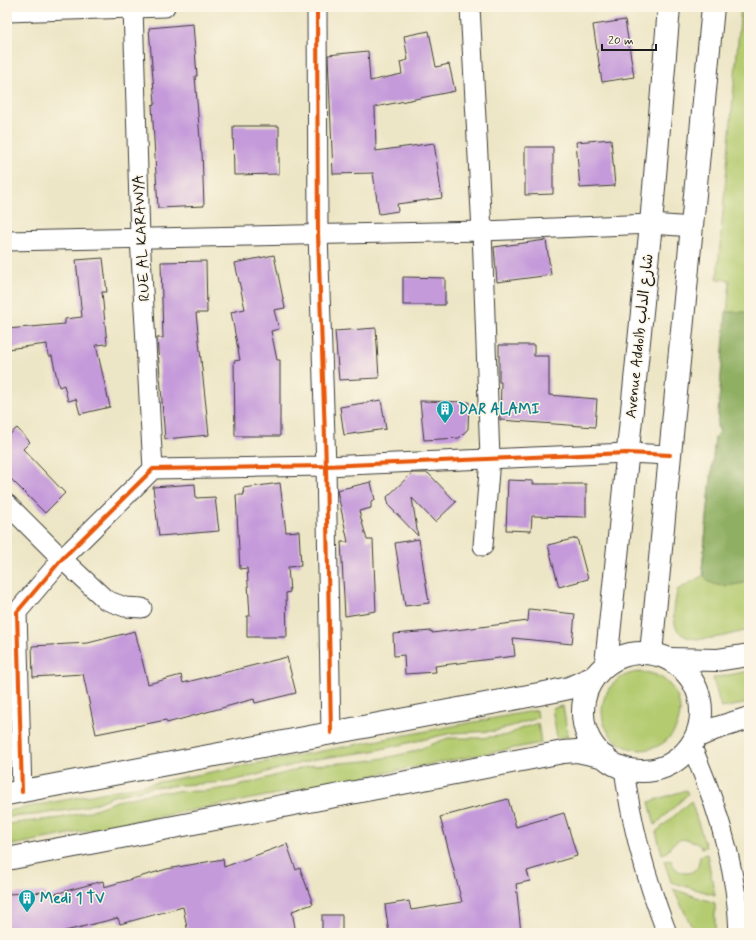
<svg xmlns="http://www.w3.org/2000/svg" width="756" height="940" font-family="Mynerve,'Playpen Sans Arabic',sans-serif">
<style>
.green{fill:#b4cb70;stroke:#687446}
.forest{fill:#8faf62;stroke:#56663f}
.building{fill:#c49ada}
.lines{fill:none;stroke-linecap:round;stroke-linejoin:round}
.street-casing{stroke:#3b3a36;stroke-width:21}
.secondary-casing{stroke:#3b3a36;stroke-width:24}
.primary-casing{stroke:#3b3a36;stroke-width:24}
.street{stroke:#fff;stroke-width:19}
.secondary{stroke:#fff;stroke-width:22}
.primary{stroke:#fff;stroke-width:22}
.cycleway-casing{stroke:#fcf5e5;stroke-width:6}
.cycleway{stroke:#e8590c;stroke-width:4}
.labels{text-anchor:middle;stroke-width:3;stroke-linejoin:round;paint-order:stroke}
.street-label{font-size:15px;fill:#1c1c1c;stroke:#fcf5e5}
.culture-label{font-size:15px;font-weight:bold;fill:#0d838f;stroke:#fcf5e5;text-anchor:start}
</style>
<rect width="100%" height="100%" fill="#fcf5e5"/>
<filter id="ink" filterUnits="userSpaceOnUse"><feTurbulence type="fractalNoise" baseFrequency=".025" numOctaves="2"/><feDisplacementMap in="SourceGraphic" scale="8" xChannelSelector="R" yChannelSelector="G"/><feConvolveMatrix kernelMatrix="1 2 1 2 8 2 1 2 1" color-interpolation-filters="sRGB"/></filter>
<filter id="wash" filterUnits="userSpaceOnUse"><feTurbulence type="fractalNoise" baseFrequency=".012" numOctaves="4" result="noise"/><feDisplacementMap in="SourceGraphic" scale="16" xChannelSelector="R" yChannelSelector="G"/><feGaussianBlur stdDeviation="0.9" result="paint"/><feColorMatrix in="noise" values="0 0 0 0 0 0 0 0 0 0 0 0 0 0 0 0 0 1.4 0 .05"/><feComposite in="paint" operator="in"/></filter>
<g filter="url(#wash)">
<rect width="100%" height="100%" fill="#ede6c6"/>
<g class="green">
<path d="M741,7H749V630C730,634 681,651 675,624C672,613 676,600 677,590L704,575L702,569L715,437L720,432L717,426L730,280L717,279Z"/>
<path d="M749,671V703L721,708L713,678Z"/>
<circle cx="641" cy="711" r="39"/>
<path d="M563,706L568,737L557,738L552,708Z"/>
<path d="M537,710L538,718L496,731L452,733L373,751L316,759L245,778L226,782L154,787L113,796L94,804L76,809L34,815L7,817V811Z"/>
<path d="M538,723L541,743L7,846V824L60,818L87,812L117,801L157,792L205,791L235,787L313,765L367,761L394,756L412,752L448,738H481L508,735L522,728Z"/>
<path d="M686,790L688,794L655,825L649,802Z"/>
<path d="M691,801L706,847L702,848C694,839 680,835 671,846C668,851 668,852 662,854L656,832Z"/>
<path d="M707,854L715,895L671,882L664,861L671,860C675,873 688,878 698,867L700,856Z"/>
<path d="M673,889L715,903V933H695Z"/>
</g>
<path class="forest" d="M726,312H749V582C731,585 708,593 702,569L715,437L720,432L717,426Z"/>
<g id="blocks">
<g class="building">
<path d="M625,20L634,77L602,82L593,25Z"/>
<path d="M193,24L197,76H195L201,152H202L204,206L158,208L152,105L155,104L149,28Z"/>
<path d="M429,31L436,67L449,64L455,91L375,107L376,151L434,143L442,198L397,204L398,211L379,214L373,173L333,174L328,55L368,51L370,81L402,74L400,62L408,60L404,36Z"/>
<path d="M233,126H279V174L234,175Z"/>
<path d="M611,139L615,186L580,188L576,142Z"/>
<path d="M525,147H553V194L525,195Z"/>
<path d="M546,240L551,275L497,282L494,247Z"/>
<path d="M274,255L285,308L274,310L279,329L271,331L277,360H280V436H235L234,361L240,360L231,312L245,309L235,263Z"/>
<path d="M103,258L107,292H102L107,344L96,345L110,407L80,414L76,399L68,401L64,385L59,387L52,356H48L47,344L7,349V329L65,324V319L82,317L76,260Z"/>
<path d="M206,261L207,313H196L209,435L165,439L157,338H163L161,262Z"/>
<path d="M403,277L445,278V305H403Z"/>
<path d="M376,328L379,378L339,380L335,331Z"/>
<path d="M499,345H534V356H549V395L597,399L595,427L500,420L501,382H499Z"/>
<path d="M381,400L386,429L344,435L340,407Z"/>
<path d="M420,401L469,402L468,429L459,438L424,440Z"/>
<path d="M17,428L30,442L23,449L65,493L45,513L7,475V433L9,435Z"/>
<path d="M412,473H428L456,502L435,522L412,498L418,536L389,506L387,497Z"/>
<path d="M508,480L533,481V484H586V517L532,516L531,531L506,530Z"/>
<path d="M371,482L375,500L371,501V508L359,511L367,540H373L376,611L345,616L341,542H348L337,490Z"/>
<path d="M280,483L286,532L299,531L301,566L288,567L290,592L286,593L287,637H247V616H250L247,568L240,569L236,495H244L243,488Z"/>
<path d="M195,484L196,498L215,497L219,531L159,536L153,487Z"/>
<path d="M577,538L588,579L559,587L548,545Z"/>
<path d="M419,539L429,603L405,606L395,543Z"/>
<path d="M529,609L575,614L572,644L513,638L515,656L435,666L436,672L405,674L404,655L394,656L393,634L432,631V633L528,621Z"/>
<path d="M135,631L148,684L181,675L183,683L287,657L296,693L255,703L254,699L167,723L166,720L96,734L83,674L33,677L32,646L88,643Z"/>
<path d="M508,799L516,827L564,813L577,856L527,871L530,881L516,884L521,933H389L385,905L409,901L411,910L462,902L440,817Z"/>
<path d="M287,844L296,870L300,868L313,904L292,911L296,933H188L183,907L120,924L118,918L57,933H29L28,931L7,933V894L46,892L47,896L103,881L104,887L167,869L223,859L224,867Z"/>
<rect x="322" y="915" width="20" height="18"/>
</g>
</g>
</g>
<g filter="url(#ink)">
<use href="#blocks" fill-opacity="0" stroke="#3b3a36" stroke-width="1"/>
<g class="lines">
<g class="street-casing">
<g id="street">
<path d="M133,7L140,237L153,469"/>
<path d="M317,7L318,234L326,466L331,733"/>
<path d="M470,7L482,231L490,459L483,546"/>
<path d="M7,12L165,7"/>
<path d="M7,241L482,231L651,224L693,227"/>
<path d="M7,504L62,559L106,600L125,607L142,608"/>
<path d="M691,745C717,804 737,869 739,933"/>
<path d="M624,768C631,825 646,879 667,933"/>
<path d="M22,792L17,612L62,559L153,469L326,466L627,453L670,455"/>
</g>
</g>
<g class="secondary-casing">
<g id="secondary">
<path d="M651,653L713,7"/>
<path d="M606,664L651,224L669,7"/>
</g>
</g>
<g class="primary-casing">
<g id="primary">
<circle cx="642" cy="712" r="59"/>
<path d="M669,659L717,660L749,655"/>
<path d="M696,737L714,729L749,718"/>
<path d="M7,794L555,691L569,688L594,677"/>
<path d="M7,859L563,752L577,751L605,757"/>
</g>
</g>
<use href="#street" class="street"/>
<use href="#secondary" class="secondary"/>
<use href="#primary" class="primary"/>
<g class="cycleway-casing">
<g id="cycleway">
<path d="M317,7L318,234L326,466L331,733"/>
<path d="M22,792L17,612L62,559L153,469L326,466L627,453L670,455"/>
</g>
</g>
<use href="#cycleway" class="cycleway"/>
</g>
</g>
<defs>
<g id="building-pin" transform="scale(0.9)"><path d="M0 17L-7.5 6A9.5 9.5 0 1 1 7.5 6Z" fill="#0f9aa8" stroke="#fcf5e5"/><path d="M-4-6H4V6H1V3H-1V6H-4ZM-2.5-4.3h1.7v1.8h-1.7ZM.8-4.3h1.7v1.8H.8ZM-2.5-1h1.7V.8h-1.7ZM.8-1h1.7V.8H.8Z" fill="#fff"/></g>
</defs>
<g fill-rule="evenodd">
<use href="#building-pin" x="445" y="409"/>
<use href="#building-pin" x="27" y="898"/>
</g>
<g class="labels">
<g class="street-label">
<text transform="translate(141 238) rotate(-93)" y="5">RUE AL KARAWYA</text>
<text transform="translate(639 336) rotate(-84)" y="5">Avenue Addolb شارع الدلب</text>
</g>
<g class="culture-label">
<text x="458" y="414">DAR ALAMI</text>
<text x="40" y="903">Medi 1 TV</text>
</g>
</g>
<rect width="756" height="940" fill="none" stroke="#fcf5e5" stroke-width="24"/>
<path d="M602 44v6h54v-6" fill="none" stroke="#1c1c1c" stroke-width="2"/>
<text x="608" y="44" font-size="12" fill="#1c1c1c" stroke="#fcf5e5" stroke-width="3" paint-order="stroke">20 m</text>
</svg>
